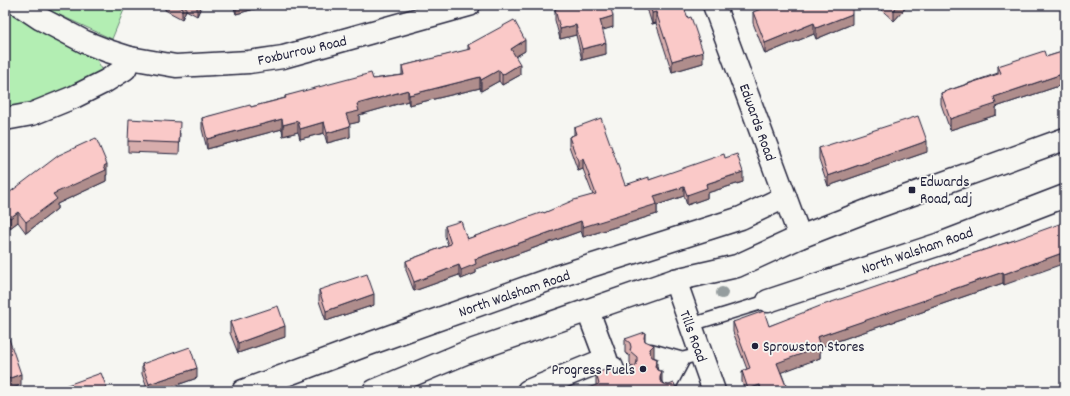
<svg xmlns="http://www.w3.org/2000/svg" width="1070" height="396" font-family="Dekko,sans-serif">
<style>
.green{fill:#b3eeb3;stroke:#6a8877}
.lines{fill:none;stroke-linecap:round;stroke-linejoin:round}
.service-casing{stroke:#22223b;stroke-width:15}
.minor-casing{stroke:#22223b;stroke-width:25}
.secondary-casing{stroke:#22223b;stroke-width:25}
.service{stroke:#f6f6f2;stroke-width:12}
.minor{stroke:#f6f6f2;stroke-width:22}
.secondary{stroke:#f6f6f2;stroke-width:22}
.tree{fill:#959d9e}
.wall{fill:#d7adac;stroke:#22223b}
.shaded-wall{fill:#af8d8c;stroke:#22223b}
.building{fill:#fac9c8;stroke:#22223b}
.poi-dot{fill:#22223b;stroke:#f6f6f2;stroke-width:1.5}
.labels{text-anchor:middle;stroke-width:3.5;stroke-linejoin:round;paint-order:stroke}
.street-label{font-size:15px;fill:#22223b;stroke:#f6f6f2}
.poi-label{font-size:15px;fill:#22223b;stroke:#f6f6f2;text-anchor:start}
</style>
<rect width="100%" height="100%" fill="#f6f6f2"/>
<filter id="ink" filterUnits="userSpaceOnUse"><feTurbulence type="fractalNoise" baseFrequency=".025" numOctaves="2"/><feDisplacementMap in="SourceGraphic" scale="8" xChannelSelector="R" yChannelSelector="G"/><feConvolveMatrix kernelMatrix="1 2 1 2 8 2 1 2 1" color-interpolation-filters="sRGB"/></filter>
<g filter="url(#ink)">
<g class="green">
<path d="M41,5H126L112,39L53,12Z"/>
<path d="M5,6L34,27L95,57L102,69L95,80L5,112Z"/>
</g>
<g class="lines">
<g class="service-casing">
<g id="service">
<path d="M690,325L768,301"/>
<path d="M651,350L680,358"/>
<path d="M606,359L616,364L623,381"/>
<path d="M657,365L701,354"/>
<path d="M662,378L678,364"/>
<path d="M667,391L684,359"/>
</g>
</g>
<g class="minor-casing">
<g id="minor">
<path d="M20,5L41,19L85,42L108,51L130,58L176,66L249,62L283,57L469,5"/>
<path d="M714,5L800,237"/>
<path d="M5,119L32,114L74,97L106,81L125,69L130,58"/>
<path d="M675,280L714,391"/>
<path d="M768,301L940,244L1065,196"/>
<path d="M243,391L366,345L559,276L741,218L785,197"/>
<path d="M528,391L606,359L588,311"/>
</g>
</g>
<g class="secondary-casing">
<path id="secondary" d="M374,391L465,353L675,280L737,266L800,237L877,207L1065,139"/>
</g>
<use href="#service" class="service"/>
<use href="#minor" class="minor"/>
<use href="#secondary" class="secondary"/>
</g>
<circle class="tree" cx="722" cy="293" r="6"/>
<g class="wall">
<path d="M161,5H202L197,16L186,10L182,19L165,10V7Z"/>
<path d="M233,5H269L236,14Z"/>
<path d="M646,5H683L703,63L672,72L656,23L652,24Z"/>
<path d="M876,5H908L894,21Z"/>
<path d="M555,9L613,27L602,30L606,54L582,60L576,35L560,39L555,20Z"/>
<path d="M753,12L852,24L816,39L814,34L765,54L753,23Z"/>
<path d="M468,45L525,51L515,57L520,75L502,85L499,81L481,91L480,88L409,105L408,101L359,115V122L349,124L350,137L327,143L324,133L300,139L298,132L283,136L282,129L207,149L202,129V118L251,107L285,98V96L373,79L402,75V66L468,50Z"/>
<path d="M1065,51V84L996,107V115L950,130L941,104V93L998,73V66L1046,57Z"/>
<path d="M574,128L625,185L649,180L725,158L743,182L707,193V198L687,205L684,196L657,205V214L583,237L581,231L476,269V273L461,279L459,275L414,291L406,270V261L448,245L445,236V226L467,239L544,213L593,195L583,169L578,171L569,146V137L574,135Z"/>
<path d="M180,133L179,154L128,152V141Z"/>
<path d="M819,148L927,152L828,186L819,159Z"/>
<path d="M106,175V181L57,204V209L26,233L18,222L10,228L5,221V196L107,175Z"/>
<path d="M1015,240L1004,285L1003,283L925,310V311L820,347V358L781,372L788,391H746L742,382V371L747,369L733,332V322L769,326L931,268V267Z"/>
<path d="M319,290L374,305L326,321L319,301Z"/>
<path d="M230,322L285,337L238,353L230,333Z"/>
<path d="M625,339L645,341L654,358L662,382L664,384L677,391L596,385V373L626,374L629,372L632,367L630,365V356L625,353Z"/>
<path d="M142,364L197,378L160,391H148L142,374Z"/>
</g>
<g class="shaded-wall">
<path d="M184,5H186V10L182,19V8Z"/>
<path d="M197,5H202L197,16Z"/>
<path d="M236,5H269L236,14Z"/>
<path d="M898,5H908L894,21V10Z"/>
<path d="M656,12V23L652,24V13Z"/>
<path d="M852,14V24L816,39V28Z"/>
<path d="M613,16V27L600,31V20Z"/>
<path d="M814,23V34L765,54V43Z"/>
<path d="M576,25V35L560,39V29Z"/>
<path d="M525,40V51L511,59V49Z"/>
<path d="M606,43V54L582,60V49Z"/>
<path d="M703,52V63L672,72V61Z"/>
<path d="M520,64V75L502,85V75Z"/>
<path d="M499,70V81L481,91V80Z"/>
<path d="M1065,73V84L996,107V115L950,130V119L994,97Z"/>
<path d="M480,77V88L409,105V95Z"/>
<path d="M408,90V101L359,115V122L346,125V114L357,104Z"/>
<path d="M282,119V129L207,149V139Z"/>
<path d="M298,121V132L283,136V125Z"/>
<path d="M324,122V133L300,139V129Z"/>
<path d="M350,126V137L327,143V133Z"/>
<path d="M927,141V152L828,186V176Z"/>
<path d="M583,159V169L578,171V161Z"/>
<path d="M107,164V175H106V181L57,204V209L26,233V222L53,194Z"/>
<path d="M743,172V182L707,193V198L687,205V195L706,184Z"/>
<path d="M684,187V196L657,205V214L583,237V227L654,196Z"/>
<path d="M18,212V222L10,228V218Z"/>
<path d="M581,221V231L476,269V273L461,279V270L475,259Z"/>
<path d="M1065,252V263L1004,285V274Z"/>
<path d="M459,265V275L414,291V282Z"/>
<path d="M1003,272V283L925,310V311L820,347V358L777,374V363L817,337L925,299Z"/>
<path d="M374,294V305L326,321V311Z"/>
<path d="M285,326V337L238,353V343Z"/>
<path d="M645,332V345L644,338Z"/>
<path d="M654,345V359L650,363V349Z"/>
<path d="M657,359V372L655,366Z"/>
<path d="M197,368V378L160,391H149V384Z"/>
<path d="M662,372V385L660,377Z"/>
<path d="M21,374V385L5,391V380Z"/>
<path d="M760,385V391H748V389Z"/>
</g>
<g class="building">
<path d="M176,5H184L182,8Z"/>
<path d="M570,5H610L613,16L600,20L606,43L582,49L576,25L560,29L555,9Z"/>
<path d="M650,5H683L688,18L691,17L703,52L672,61L656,12L652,13Z"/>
<path d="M771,5H851L852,7V14L816,28L814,23L765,43L753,12Z"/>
<path d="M888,5H898L894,10Z"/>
<path d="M514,20L525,40L511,49L520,64L502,75L499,70L481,80L480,77L409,95L408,90L357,104L359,111L346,114L350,126L327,133L324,122L300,129L298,121L283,125L282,119L207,139L202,118L250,105L251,107L286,98L285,96L371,73L373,79L404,75L402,66L470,49L468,45Z"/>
<path d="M1044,51L1046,57L1065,51V73L994,97L996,104L950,119L941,93L1001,73L998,66Z"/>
<path d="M918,116L927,141L828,176L819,148Z"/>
<path d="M601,118L625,185L649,177V180L724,154L725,158L737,154L743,172L706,184L707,188L687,195L684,187L654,196L657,204L583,227L581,221L475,259L476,264L461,270L459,265L414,282L406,261L451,244L445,226L461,221L467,239L543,212L544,213L574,200L596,194L583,159L578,161L569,137L576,134L574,128Z"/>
<path d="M129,119L180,122L179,143L128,141Z"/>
<path d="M96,138L107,164L104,166L106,170L53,194L57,199L26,222L18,212L10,218L5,211V196L59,155Z"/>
<path d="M1065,222V252L1004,274L1003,272L925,299V300L817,337L820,347L777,363L788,391H762L760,385L748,389L742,371L750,368L733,322L764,311L769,326L820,306L931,268V267L1015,240Z"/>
<path d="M367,274L374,294L326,311L319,290Z"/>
<path d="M278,306L285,326L238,343L230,322Z"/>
<path d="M645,332L644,338L645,341L654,345L650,349V353L652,357L657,359L655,366L657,370L662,372L660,377V381L664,384L669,385L674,383L677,391H580L599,384L596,373L615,367L619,374H626L629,372L630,368L636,365L637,361V357L630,351L631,347L630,343L625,339Z"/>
<path d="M8,336L21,374L5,380V337Z"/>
<path d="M190,347L197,368L149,384L142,364Z"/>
<path d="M101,373L108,391H60L59,388Z"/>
</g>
</g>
<g class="poi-dot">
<rect x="908" y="186" width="8" height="8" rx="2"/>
<circle cx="755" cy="346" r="4"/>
<circle cx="643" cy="369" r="4"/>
</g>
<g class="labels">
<g class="street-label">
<text transform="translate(302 50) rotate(-13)" y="5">Foxburrow Road</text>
<text transform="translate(758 122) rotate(70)" y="5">Edwards Road</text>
<text transform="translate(917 250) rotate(-19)" y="5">North Walsham Road</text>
<text transform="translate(514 293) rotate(-19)" y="5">North Walsham Road</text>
<text transform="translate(694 336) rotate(70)" y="5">Tills Road</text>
</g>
<g class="poi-label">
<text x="920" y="186">Edwards<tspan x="920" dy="17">Road, adj</tspan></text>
<text x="763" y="351">Sprowston Stores</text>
<text x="635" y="374" text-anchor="end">Progress Fuels</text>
</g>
</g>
<rect width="1070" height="396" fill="none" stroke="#f6f6f2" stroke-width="20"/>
<rect x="10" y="10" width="1050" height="376" fill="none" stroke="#22223b" stroke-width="1.5" filter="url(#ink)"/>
</svg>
